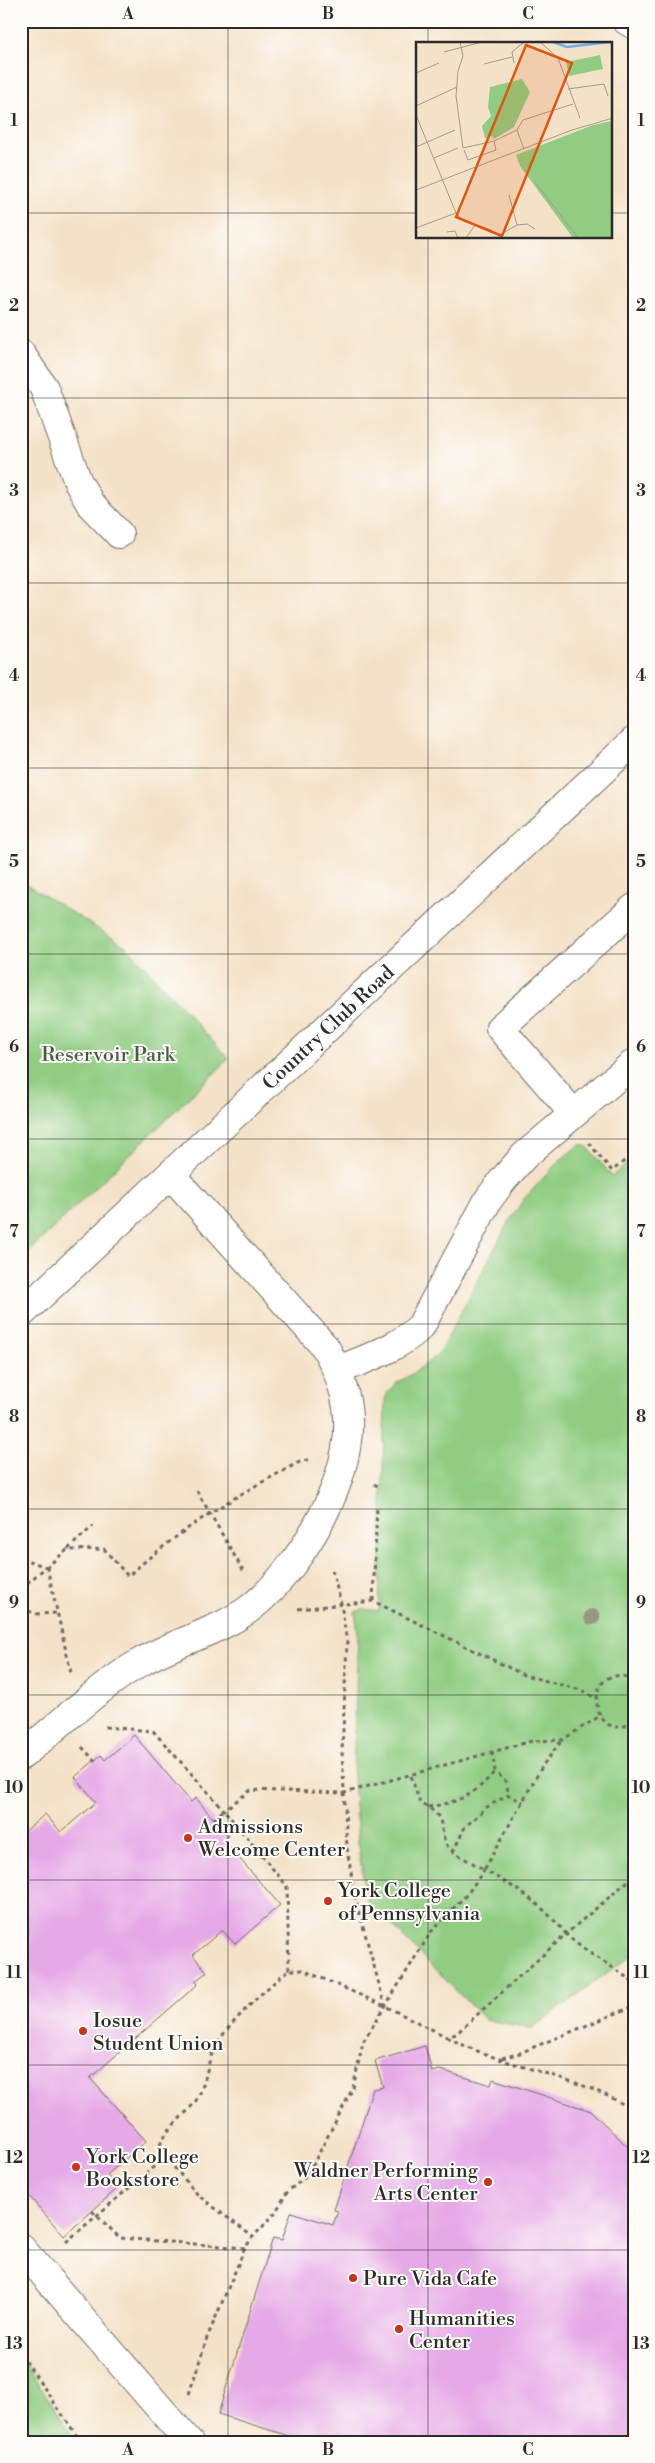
<svg xmlns="http://www.w3.org/2000/svg" width="655" height="2463" font-family="'Libre Bodoni',serif">
<style>
.green{fill:#90cd82;stroke:#5e7c56}
.building{fill:#e6a9e7}
.lines{fill:none;stroke-linecap:round;stroke-linejoin:round}
.minor-casing{stroke:#716b62;stroke-width:30}
.major-casing{stroke:#716b62;stroke-width:30}
.path{stroke:#716b62;stroke-width:3;stroke-dasharray:4 4;stroke-linecap:butt}
.minor{stroke:#fff;stroke-width:28}
.major{stroke:#fff;stroke-width:28}
.tree{fill:#969880}
.grid{fill:none;stroke:#2b2b2b;stroke-width:1;stroke-opacity:0.55}
.poi-dot{fill:#c8321e;stroke:#fdfcf7;stroke-width:2}
.labels{text-anchor:middle;stroke-width:4;stroke-linejoin:round;paint-order:stroke}
.street-label{font-size:20px;fill:#2b2b2b;stroke:#fdfcf7}
.park-label{font-size:20px;fill:#495c45;stroke:#fdfcf7}
.poi-label{font-size:20px;fill:#2b2b2b;stroke:#fdfcf7;text-anchor:start}
.inset-river{fill:none;stroke:#6cb5e4;stroke-width:2.5}
.inset-road{fill:none;stroke:#a49989;stroke-width:1}
.view{fill:#df570e;fill-opacity:0.15;stroke:#df570e;stroke-width:2.5}
.inset-edge{fill:none;stroke:#2b2b2b;stroke-width:2.5}
.neatline{fill:none;stroke:#2b2b2b;stroke-width:2}
.grid-label{font-size:16px;text-anchor:middle;font-weight:bold;fill:#2b2b2b}
</style>
<rect width="100%" height="100%" fill="#fdfcf7"/>
<filter id="ink" filterUnits="userSpaceOnUse"><feTurbulence type="fractalNoise" baseFrequency=".02" numOctaves="2"/><feDisplacementMap in="SourceGraphic" scale="10" xChannelSelector="R" yChannelSelector="G"/><feConvolveMatrix kernelMatrix="1 2 1 2 8 2 1 2 1" color-interpolation-filters="sRGB"/></filter>
<filter id="wash" filterUnits="userSpaceOnUse"><feTurbulence type="fractalNoise" baseFrequency=".0096" numOctaves="4" result="noise"/><feDisplacementMap in="SourceGraphic" scale="20" xChannelSelector="R" yChannelSelector="G"/><feGaussianBlur stdDeviation="1.12" result="paint"/><feColorMatrix in="noise" values="0 0 0 0 0 0 0 0 0 0 0 0 0 0 0 0 0 1.4 0 .05"/><feComposite in="paint" operator="in"/></filter>
<g filter="url(#wash)">
<rect width="100%" height="100%" fill="#f4e2c8"/>
<g class="green">
<path d="M21,881L127,947L229,1059L21,1259Z"/>
<path d="M579,1145H586L612,1176L634,1159V1953L532,2028L485,2020L367,1900L359,1853L353,1780L358,1633L355,1612L364,1609L379,1611L385,1400C390,1383 402,1381 415,1372C424,1366 432,1359 440,1352L508,1223L524,1199L559,1161Z"/>
<path d="M21,2358L77,2442H21Z"/>
</g>
<g id="blocks">
<g class="building">
<path d="M134,1735L191,1802L196,1798L228,1836L223,1840L280,1905L235,1944L222,1930L193,1955L207,1972L195,1981L198,1984L90,2078L146,2141L107,2175L118,2188L64,2236L21,2187V2178L25,2175L21,2171V1835L45,1814L61,1832L96,1802L75,1777L101,1755L105,1760Z"/>
<path d="M425,2046L432,2072L440,2070L491,2085L493,2079L591,2111L634,2153V2442H290L292,2437L218,2414L273,2238L282,2240L291,2212L333,2225L338,2211L334,2210L373,2089L383,2087L375,2061Z"/>
</g>
</g>
</g>
<g filter="url(#ink)">
<use href="#blocks" fill-opacity="0" stroke="#716b62" stroke-width="1"/>
<g class="lines">
<g class="minor-casing">
<g id="minor">
<path d="M627,21L634,25"/>
<path d="M21,354L44,388L78,482L91,505L119,534"/>
<path d="M573,1113L500,1028L634,908"/>
<path d="M339,1370C367,1358 399,1348 421,1326L488,1200L503,1180L524,1156L634,1063"/>
<path d="M21,1756C58,1726 101,1685 141,1662C176,1641 220,1632 253,1606C303,1565 357,1473 347,1407C344,1385 336,1366 325,1347L171,1175"/>
<path d="M21,2248L189,2442"/>
</g>
</g>
<g class="major-casing">
<g id="major">
<path id="s1" d="M21,1314L634,741"/>
</g>
</g>
<g class="path">
<path d="M589,1143L612,1171L634,1153"/>
<path d="M374,1484L378,1486"/>
<path d="M197,1491L244,1572"/>
<path d="M68,1549L93,1526"/>
<path d="M21,1558L46,1567"/>
<path d="M47,1567L71,1673"/>
<path d="M332,1570L341,1603L347,1643L342,1752L347,1848L355,1897L385,2006"/>
<path d="M21,1588L67,1550L104,1549L128,1576C175,1534 224,1502 279,1473C288,1469 301,1459 310,1460"/>
<path d="M373,1601L377,1506"/>
<path d="M21,1608L36,1614L57,1613"/>
<path d="M298,1609L373,1601L524,1675L584,1691L595,1698"/>
<path d="M634,1680C582,1655 587,1749 634,1722"/>
<path d="M105,1727L153,1731L224,1810L251,1790L344,1793L532,1741L562,1740L600,1716"/>
<path d="M82,1747L95,1761"/>
<path d="M492,1752L495,1771L507,1783L508,1795"/>
<path d="M411,1776L420,1803C450,1817 436,1827 448,1847C452,1853 476,1864 484,1870L543,1765L562,1740"/>
<path d="M428,1807C459,1802 474,1796 495,1771"/>
<path d="M214,1819L224,1810L287,1886L289,1970"/>
<path d="M453,1852L465,1827L487,1807L508,1795L523,1802"/>
<path d="M634,1876L566,1934C588,1956 613,1964 634,1984"/>
<path d="M447,2037C459,2043 471,2049 483,2053C534,2073 588,2080 634,2111"/>
<path d="M502,2058L517,2054L634,2006"/>
<path d="M92,2211L120,2238L245,2248"/>
<path d="M66,2242L165,2157"/>
<path d="M21,2354L81,2442"/>
<path d="M189,2394L207,2338L245,2248L253,2237L199,2196L159,2150C161,2132 184,2117 195,2102C206,2087 206,2064 215,2047C226,2026 269,1985 289,1970H303L385,2006L447,2037L456,2034L566,1934C542,1904 517,1888 484,1870L468,1893L431,1932L363,2042L353,2088L307,2176L288,2191L275,2213L253,2237"/>
</g>
<use href="#minor" class="minor"/>
<use href="#major" class="major"/>
</g>
<circle class="tree" cx="592" cy="1617" r="8"/>
</g>
<path class="grid" d="M228,21V2442M428,21V44M21,213H418M611,213H634M428,238V2442M21,398H634M21,583H634M21,768H634M21,954H634M21,1139H634M21,1324H634M21,1509H634M21,1695H634M21,1880H634M21,2065H634M21,2250H634"/>
<g class="poi-dot">
<circle cx="188" cy="1838" r="5"/>
<circle cx="328" cy="1901" r="5"/>
<circle cx="83" cy="2031" r="5"/>
<circle cx="76" cy="2167" r="5"/>
<circle cx="488" cy="2182" r="5"/>
<circle cx="353" cy="2278" r="5"/>
<circle cx="399" cy="2329" r="5"/>
</g>
<g class="labels">
<g class="street-label">
<text dy="7" stroke="none"><textPath href="#s1" startOffset="420">Country Club Road</textPath></text>
</g>
<g class="park-label">
<text x="108" y="1061">Reservoir Park</text>
</g>
<g class="poi-label">
<text x="198" y="1833">Admissions<tspan x="198" dy="23">Welcome Center</tspan></text>
<text x="338" y="1897">York College<tspan x="338" dy="23">of Pennsylvania</tspan></text>
<text x="93" y="2027">Iosue<tspan x="93" dy="23">Student Union</tspan></text>
<text x="86" y="2163">York College<tspan x="86" dy="23">Bookstore</tspan></text>
<text x="478" y="2177" text-anchor="end">Waldner Performing<tspan x="478" dy="23">Arts Center</tspan></text>
<text x="363" y="2285">Pure Vida Cafe</text>
<text x="409" y="2325">Humanities<tspan x="409" dy="23">Center</tspan></text>
</g>
</g>
<g transform="translate(416 42)">
<rect width="196" height="196" fill="#f4e2c8"/>
<path d="M184,13L187,27L153,34L150,20ZM106,37L114,50L98,85L78,97L76,94L69,96L66,84L75,74L72,65L74,45ZM196,79V196H157L104,124L100,113L177,83Z" fill="#90cd82"/>
<path class="inset-river" d="M137,0L151,5L195,0"/>
<path class="inset-road" d="M44,0L47,14L42,29L40,54L47,106L78,99L101,88M124,0L142,16L164,76M28,10L66,0M98,21L96,10L108,0M68,22L96,15M0,31L23,21M152,47L188,42L192,54M0,64L41,45M0,73L40,171L46,178L75,188L86,196M0,105L39,88M108,107L101,88L107,78L157,62M48,108L52,118L80,108L78,99M18,116L42,106M119,140L162,196M0,148L156,88L197,76M93,153L101,183M0,186L40,171M31,190L39,189L42,196M82,194L101,183L111,182L119,187M50,196L59,183"/>
<path class="view" d="M110,3L156,21L86,194L40,175Z"/>
<rect width="196" height="196" class="inset-edge"/>
</g>
<rect width="655" height="2463" fill="none" stroke="#fdfcf7" stroke-width="55"/>
<rect x="28" y="28" width="600" height="2408" class="neatline"/>
<g class="grid-label">
<text x="128" y="19">A</text>
<text x="328" y="19">B</text>
<text x="528" y="19">C</text>
<text x="14" y="126">1</text>
<text x="641" y="126">1</text>
<text x="14" y="311">2</text>
<text x="641" y="311">2</text>
<text x="14" y="496">3</text>
<text x="641" y="496">3</text>
<text x="14" y="681">4</text>
<text x="641" y="681">4</text>
<text x="14" y="867">5</text>
<text x="641" y="867">5</text>
<text x="14" y="1052">6</text>
<text x="641" y="1052">6</text>
<text x="14" y="1237">7</text>
<text x="641" y="1237">7</text>
<text x="14" y="1422">8</text>
<text x="641" y="1422">8</text>
<text x="14" y="1608">9</text>
<text x="641" y="1608">9</text>
<text x="14" y="1793">10</text>
<text x="641" y="1793">10</text>
<text x="14" y="1978">11</text>
<text x="641" y="1978">11</text>
<text x="14" y="2163">12</text>
<text x="641" y="2163">12</text>
<text x="14" y="2349">13</text>
<text x="641" y="2349">13</text>
<text x="128" y="2455">A</text>
<text x="328" y="2455">B</text>
<text x="528" y="2455">C</text>
</g>
</svg>
